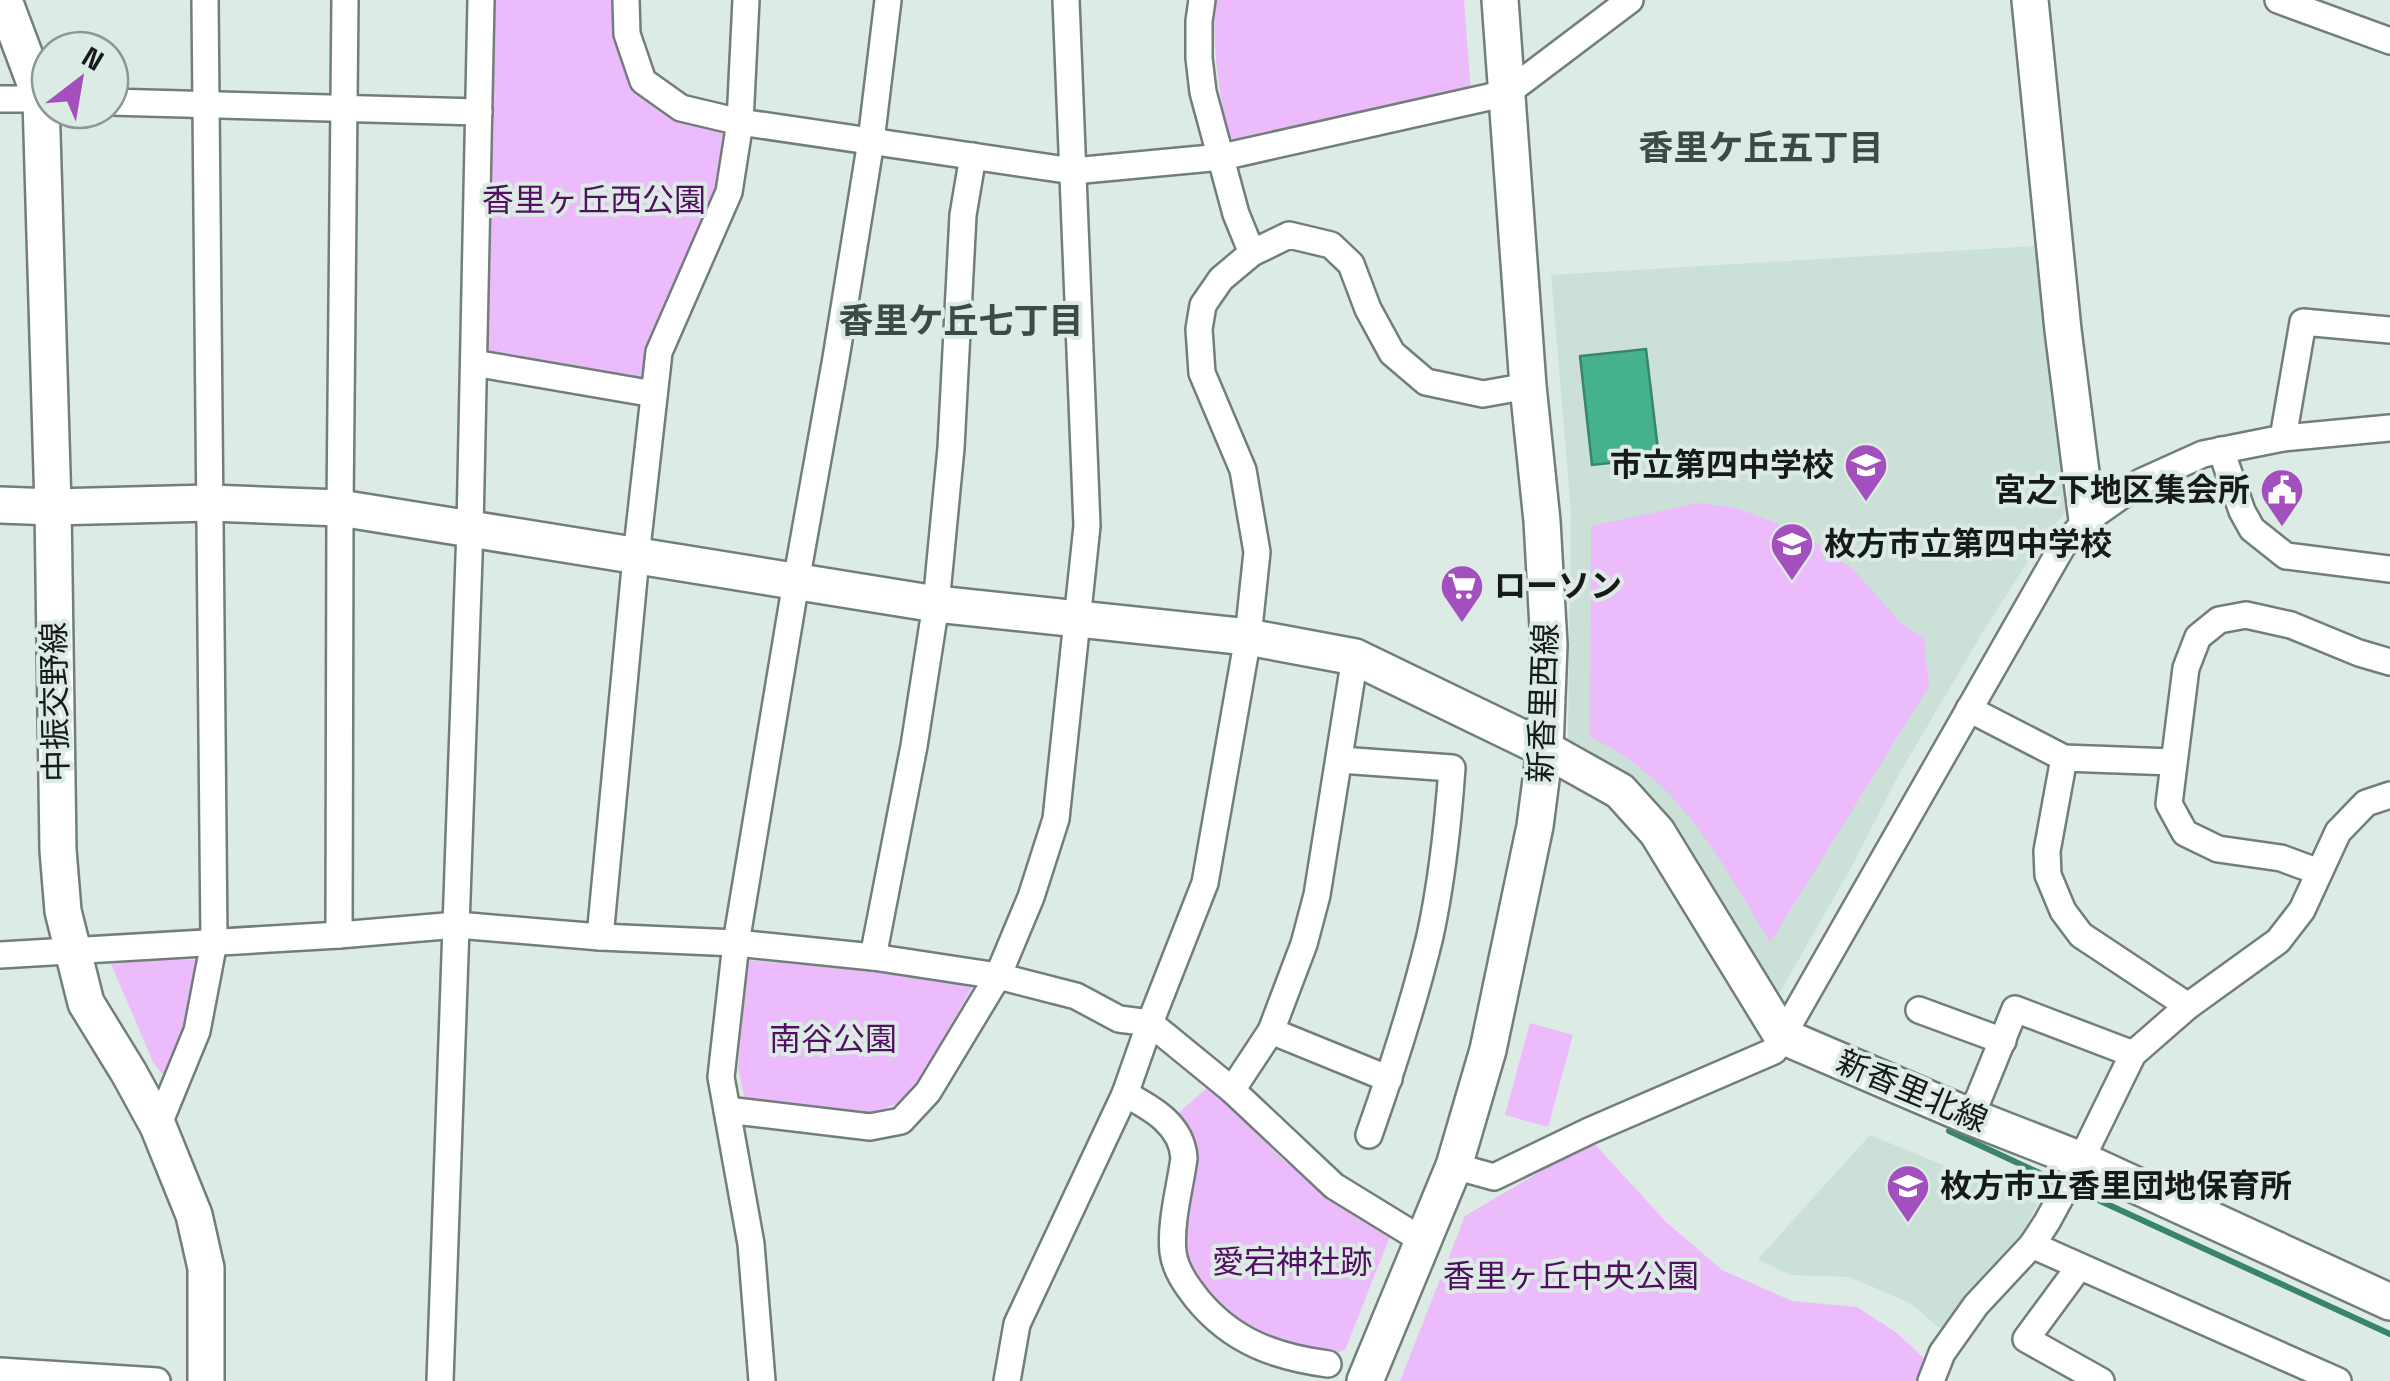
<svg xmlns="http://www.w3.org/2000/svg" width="2390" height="1381" font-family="'Space Grotesk','Noto Sans JP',sans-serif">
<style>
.built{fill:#cbe1d8}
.green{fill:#ecbbfc}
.water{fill:#46b18f;stroke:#38846c;stroke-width:2.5}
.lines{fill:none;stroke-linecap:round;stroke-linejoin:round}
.stream{stroke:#38846c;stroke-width:6}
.street-casing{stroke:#727e79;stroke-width:30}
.secondary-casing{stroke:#727e79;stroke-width:40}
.street{stroke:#fff;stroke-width:25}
.secondary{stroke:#fff;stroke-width:35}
.labels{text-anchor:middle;stroke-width:8;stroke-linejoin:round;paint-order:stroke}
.park-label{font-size:32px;fill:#500f62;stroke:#ddebe5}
.poi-label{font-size:32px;font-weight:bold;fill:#161b19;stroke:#ddebe5;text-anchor:start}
.street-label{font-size:32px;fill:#161b19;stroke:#ddebe5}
.neighbourhood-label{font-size:35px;font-weight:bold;fill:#3e4a45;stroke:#ddebe5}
</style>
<rect width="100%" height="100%" fill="#ddebe5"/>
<g class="built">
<path d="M2051,245L2073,504L2045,535L1984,630L1898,776L1851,868L1779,994L1673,820L1633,776L1568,740L1571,511L1551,275Z"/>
<path d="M1870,1135L2038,1204L2020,1235L1964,1295L1943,1331L1910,1303L1850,1277L1790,1275L1758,1259Z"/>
</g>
<g class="green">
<path d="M488,0H619L630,75L734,126L729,165L645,379L491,354L484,345Z"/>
<path d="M1215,0H1464L1471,93L1229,140C1219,93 1212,49 1215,0Z"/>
<path d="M1698,503L1736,508L1777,523L1812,540L1854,570L1900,622L1924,639L1929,686L1770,943C1721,861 1681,780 1590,737L1591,526Z"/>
<path d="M154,959L201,960L179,1060L173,1073L162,1074L153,1062L111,964Z"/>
<path d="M748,960L976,981L916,1085L897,1104L868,1114L745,1101L738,1068Z"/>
<path d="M1530,1023L1573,1035L1548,1127L1505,1115Z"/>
<path d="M1208,1087L1226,1101L1285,1162L1393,1229L1345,1350L1330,1355L1278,1346L1220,1312L1185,1264L1175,1116Z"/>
<path d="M1592,1141L1666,1222L1722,1270L1792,1301L1857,1307L1897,1333L1926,1360L1919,1381H1400L1465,1216Z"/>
</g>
<path class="water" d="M1646,349L1659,458L1592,465L1580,356Z"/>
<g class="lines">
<g class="stream">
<path d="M1949,1131L2061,1183"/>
<path d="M2072,1188L2390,1334"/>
</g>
<g class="street-casing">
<g id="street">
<path d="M626,0L627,34L643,81L681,108L740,122L1073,171L1222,157L1507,93L1630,0"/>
<path d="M1202,0L1199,21V58L1203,92L1236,214L1252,253"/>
<path d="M2278,0L2390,41"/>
<path d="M0,99H50"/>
<path d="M110,102L479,112"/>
<path d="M474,363L654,394"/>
<path d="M2283,438L2303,322L2390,330"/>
<path d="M2221,450L2242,511L2252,529L2286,556L2390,569"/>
<path d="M1969,709L2064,758L2173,762"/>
<path d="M2064,758L2047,851L2048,875L2063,911L2081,935L2188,1006"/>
<path d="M1340,760L1452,768C1448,824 1442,881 1430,936C1414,1003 1392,1070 1369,1135"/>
<path d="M2319,872L2281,858L2218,849L2185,833L2169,804L2186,668L2198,637L2219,620L2246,615L2291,625L2359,653L2390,662"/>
<path d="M339,935L340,508L345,0"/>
<path d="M600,937L636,557L659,352L729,192L740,122L746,0"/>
<path d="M0,955L339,935L457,925L600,937L736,943L873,957L998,976L1076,996L1119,1019L1150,1023L1232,1090L1334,1186L1422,1240"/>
<path d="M873,957L914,746L936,604L951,448L963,215L973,156"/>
<path d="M1919,1010L2003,1041"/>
<path d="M1271,1031L1389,1079"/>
<path d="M1232,1090L1271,1031L1304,944L1317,895L1355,657"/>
<path d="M1125,1094C1152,1108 1182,1125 1184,1158C1180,1188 1170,1222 1173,1252C1175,1270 1187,1286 1198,1300C1233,1342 1276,1357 1328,1364"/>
<path d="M727,1110L870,1127L901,1121L928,1092L998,976L1031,897L1056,819L1087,526L1066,0"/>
<path d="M1971,1117L2015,1009L2133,1054"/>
<path d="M158,1126L197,1031L214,942L205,0"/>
<path d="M1454,1166L1494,1177L1589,1131L1774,1051L2062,547L2087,520L2141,482L2203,454L2283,438L2390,428"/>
<path d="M2032,1245L2338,1381"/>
<path d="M2079,1267L2026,1339L2101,1381"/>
<path d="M0,1371L157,1381"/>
<path d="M440,1381L470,529L481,0"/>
<path d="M762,1381L751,1244L721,1077L736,943L796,582L836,358L871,141L888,0"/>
<path d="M1007,1381L1017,1324L1125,1094L1150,1023L1205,883L1248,637L1257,552L1243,470L1202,373L1199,329L1203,305L1221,279L1252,253L1289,235L1331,245L1351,264L1368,309L1392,353L1426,382L1483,394L1528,386"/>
<path d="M1931,1381L1942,1353L1976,1305L2032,1245L2047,1222L2081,1160L2133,1054L2188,1006L2278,941L2302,910L2338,832L2366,803L2390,795"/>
</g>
</g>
<g class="secondary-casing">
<g id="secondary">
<path d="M2,0L5,3L41,99L53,507L58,850L63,911L86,1003L129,1073L158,1126L194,1215L206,1268V1381"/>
<path d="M2030,0L2063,330L2087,520"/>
<path d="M0,505L53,507L210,503L340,508L936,604L1248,637L1355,657L1545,749L1620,791L1657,832L1782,1036L1971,1117L2081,1160L2390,1302"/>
<path d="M1365,1381L1454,1166L1488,1050L1535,826L1545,749L1549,645L1542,521L1528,386L1500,0"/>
</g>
</g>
<use href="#street" class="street"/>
<use href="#secondary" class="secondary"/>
</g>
<defs>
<g id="school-pin" transform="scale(2.25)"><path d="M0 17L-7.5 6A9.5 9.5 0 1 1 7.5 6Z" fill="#a34fbd" stroke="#ddebe5"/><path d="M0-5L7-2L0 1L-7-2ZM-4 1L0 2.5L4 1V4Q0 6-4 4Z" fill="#fff"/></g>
<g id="civic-pin" transform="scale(2.25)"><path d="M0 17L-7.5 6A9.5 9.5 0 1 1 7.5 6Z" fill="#a34fbd" stroke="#ddebe5"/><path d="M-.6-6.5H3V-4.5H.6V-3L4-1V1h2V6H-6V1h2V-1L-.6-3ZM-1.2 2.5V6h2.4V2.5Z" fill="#fff"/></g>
<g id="supermarket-pin" transform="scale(2.25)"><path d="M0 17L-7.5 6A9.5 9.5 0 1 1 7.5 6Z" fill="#a34fbd" stroke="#ddebe5"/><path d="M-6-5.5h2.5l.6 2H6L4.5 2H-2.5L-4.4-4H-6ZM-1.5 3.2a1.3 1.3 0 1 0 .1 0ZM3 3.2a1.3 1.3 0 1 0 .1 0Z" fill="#fff"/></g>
</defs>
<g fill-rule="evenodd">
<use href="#school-pin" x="1866" y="465"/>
<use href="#civic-pin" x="2282" y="490"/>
<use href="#school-pin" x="1792" y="544"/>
<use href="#supermarket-pin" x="1462" y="586"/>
<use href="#school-pin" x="1908" y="1186"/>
</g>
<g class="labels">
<g class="park-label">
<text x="594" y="211">香里ヶ丘西公園</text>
<text x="833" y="1050">南谷公園</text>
<text x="1292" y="1273">愛宕神社跡</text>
<text x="1571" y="1287">香里ヶ丘中央公園</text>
</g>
<g class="poi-label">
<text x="1834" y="476" text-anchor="end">市立第四中学校</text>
<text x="2250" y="501" text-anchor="end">宮之下地区集会所</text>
<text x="1824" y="555">枚方市立第四中学校</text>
<text x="1494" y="597">ローソン</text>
<text x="1940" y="1197">枚方市立香里団地保育所</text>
</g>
<g class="street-label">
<text transform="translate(55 702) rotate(-91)" y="11">中振交野線</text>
<text transform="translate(1543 703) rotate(-88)" y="11">新香里西線</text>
<text transform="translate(1912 1091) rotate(23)" y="11">新香里北線</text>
</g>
<g class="neighbourhood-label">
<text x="1761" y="160">香里ケ丘五丁目</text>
<text x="961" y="333">香里ケ丘七丁目</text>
</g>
</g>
<g transform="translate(80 80) rotate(31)"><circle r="48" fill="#ddebe5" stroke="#8d9893" stroke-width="2.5"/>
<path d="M0-8L18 38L0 25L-18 38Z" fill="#a34fbd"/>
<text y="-15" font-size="28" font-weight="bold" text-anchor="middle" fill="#161b19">N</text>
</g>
</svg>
